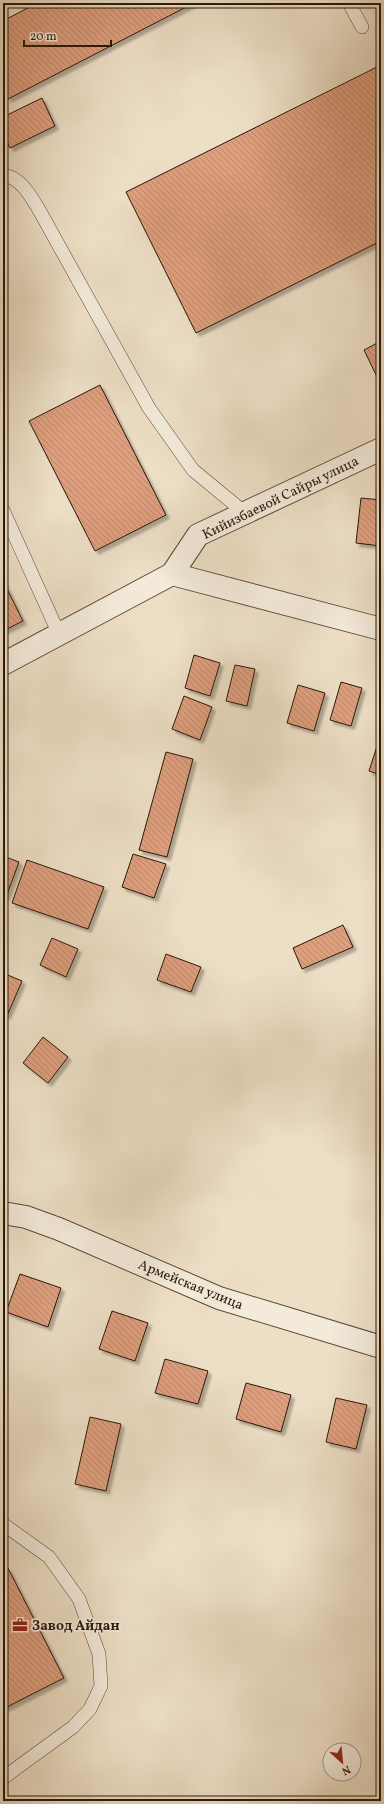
<svg xmlns="http://www.w3.org/2000/svg" width="384" height="1804" font-family="Vollkorn,serif">
<style>
.building{fill:url(#building-back-hatch);stroke:#291809;filter:url(#shadow)}
.lines{fill:none;stroke-linecap:round;stroke-linejoin:round}
.lane-casing{stroke:#5a4a38;stroke-width:14}
.street-casing{stroke:#5a4a38;stroke-width:24}
.lane{stroke:#f3eada;stroke-width:13}
.street{stroke:#f3eada;stroke-width:22}
.labels{text-anchor:middle;stroke-width:3.5;stroke-linejoin:round;paint-order:stroke}
.street-label{font-size:14px;fill:#291809;stroke:#f3eada}
.poi-label{font-size:14px;font-weight:bold;fill:#291809;stroke:#f3eada;text-anchor:start}
</style>
<defs>
<pattern id="building-back-hatch" width="6" height="6" patternUnits="userSpaceOnUse"><rect width="6" height="6" fill="#df9e7d"/><path d="M-1 5l2 2M0 0l6 6M5-1l2 2" fill="none" stroke="#bf876b"/></pattern>
<filter id="shadow"><feDropShadow dx="3.5" dy="3.5" stdDeviation="1" flood-color="#0004"/></filter>
</defs>
<rect width="100%" height="100%" fill="#eddfc6"/>
<filter id="stains"><feTurbulence type="fractalNoise" baseFrequency=".005" numOctaves="4"/><feColorMatrix values="0 0 0 0 .2 0 0 0 0 .09 0 0 0 0 .02 0 0 0 .5 -.17"/></filter>
<radialGradient id="worn" r=".72"><stop offset=".6" stop-color="#630" stop-opacity="0"/><stop offset="1" stop-color="#630" stop-opacity=".3"/></radialGradient>
<g class="building">
<path d="M37,3H194L8,99L3,89V21Z"/>
<path d="M381,65V241L196,333L126,192Z"/>
<path d="M42,98L55,126L10,148L3,133V117Z"/>
<path d="M381,341V385L364,350Z"/>
<path d="M100,385L166,515L95,551L29,421Z"/>
<path d="M361,498L381,500V546L356,543Z"/>
<path d="M3,581L23,621L3,631Z"/>
<path d="M194,655L220,663L210,696L185,688Z"/>
<path d="M235,665L255,669L247,706L226,701Z"/>
<path d="M341,682L362,688L351,726L330,720Z"/>
<path d="M298,685L325,693L314,731L287,723Z"/>
<path d="M184,696L212,707L200,740L172,729Z"/>
<path d="M381,734V775L369,771Z"/>
<path d="M166,752L193,759L167,857L139,850Z"/>
<path d="M133,854L166,864L154,898L122,887Z"/>
<path d="M3,856L19,862L6,897L3,896Z"/>
<path d="M27,860L104,887L88,929L12,903Z"/>
<path d="M343,925L353,947L302,969L293,948Z"/>
<path d="M52,938L78,949L66,977L40,965Z"/>
<path d="M166,954L201,967L191,992L157,980Z"/>
<path d="M3,973L22,981L7,1016L3,1014Z"/>
<path d="M43,1037L68,1057L48,1083L23,1063Z"/>
<path d="M20,1274L61,1288L48,1327L6,1312Z"/>
<path d="M112,1311L148,1323L135,1361L99,1349Z"/>
<path d="M165,1359L208,1371L198,1404L155,1393Z"/>
<path d="M246,1383L291,1395L281,1432L236,1419Z"/>
<path d="M336,1398L367,1405L356,1449L326,1442Z"/>
<path d="M90,1417L121,1424L106,1491L75,1484Z"/>
<path d="M8,1568L64,1678L3,1709V1571Z"/>
</g>
<g class="lines">
<g class="lane-casing">
<g id="lane">
<path d="M349,3L362,27"/>
<path d="M3,175C20,177 30,195 38,208L149,408L193,470L245,513"/>
<path d="M3,510L59,634"/>
<path d="M3,1524L49,1557L79,1599L99,1654L101,1686L90,1709L73,1727L3,1778"/>
</g>
</g>
<g class="street-casing">
<g id="street">
<path d="M172,574L381,629"/>
<path d="M3,664L172,574L198,535L381,449"/>
<path d="M3,1213L26,1217L59,1229L219,1298L381,1347"/>
</g>
</g>
<use href="#lane" class="lane"/>
<use href="#street" class="street"/>
</g>
<defs>
<g id="office-bare" transform="scale(1.2)"><path d="M-6-3h4V-5.5h4V-3h4V5H-6ZM-1-4.5V-3h2v-1.5ZM-6 0V1H6V0Z" fill="#8f2418" stroke="#f3eada" stroke-width="2.5" paint-order="stroke"/></g>
</defs>
<g fill-rule="evenodd">
<use href="#office-bare" x="20" y="1625"/>
</g>
<g class="labels">
<g class="street-label">
<text transform="translate(280 497) rotate(-26)" y="5">Кийизбаевой Сайры улица</text>
<text transform="translate(191 1284) rotate(22)" y="5">Армейская улица</text>
</g>
<g class="poi-label">
<text x="32" y="1630">Завод Айдан</text>
</g>
</g>
<rect width="384" height="1804" fill="none" stroke="#eddfc6" stroke-width="16"/>
<rect x="4" y="4" width="376" height="1796" fill="none" stroke="#291809" stroke-width="2"/>
<rect x="8" y="8" width="368" height="1788" fill="none" stroke="#291809"/>
<g transform="translate(342 1762) rotate(153)"><circle r="19" fill="#f3eada" stroke="#a29686"/>
<path d="M0-3L7 15L0 10L-7 15Z" fill="#8f2418"/>
<text y="-6" font-size="11" font-weight="bold" text-anchor="middle" fill="#291809">N</text>
</g>
<path d="M24 40v6h87v-6" fill="none" stroke="#291809" stroke-width="2"/>
<text x="30" y="40" font-size="12" fill="#291809" stroke="#f3eada" stroke-width="3" paint-order="stroke">20 m</text>
<rect width="100%" height="100%" filter="url(#stains)"/>
<rect width="100%" height="100%" fill="url(#worn)"/>
</svg>
